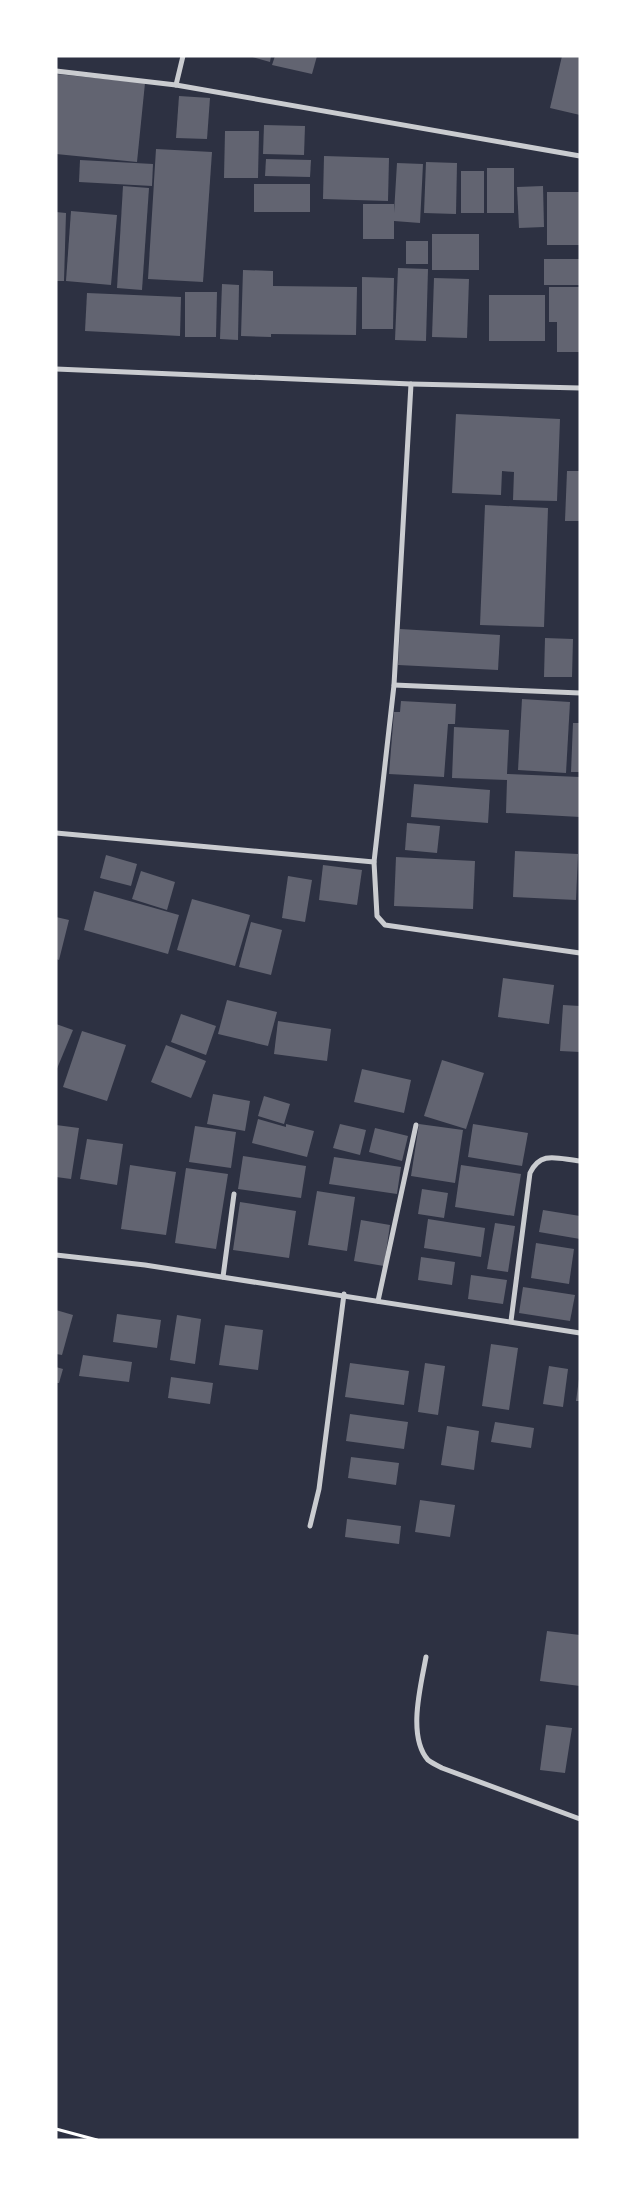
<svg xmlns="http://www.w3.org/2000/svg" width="636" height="2196" font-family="'Sofia Sans Condensed',sans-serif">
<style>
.building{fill:#626471}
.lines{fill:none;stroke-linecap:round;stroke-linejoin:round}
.path{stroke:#fff;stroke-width:3}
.minor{stroke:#caccd0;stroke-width:5}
</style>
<rect width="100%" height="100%" fill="#2d3142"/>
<g class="building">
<path d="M249,56H271L270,62Z"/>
<path d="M275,56H317L312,74L272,65Z"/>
<path d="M562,56H580V115L550,108Z"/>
<path d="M56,74L145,83L137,162L56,154Z"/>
<path d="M179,96L210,98L207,139L176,138Z"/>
<path d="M264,125L305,126L304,155L263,154Z"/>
<path d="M225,131H259L258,178H224Z"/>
<path d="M156,149L212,152L203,282L148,279Z"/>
<path d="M324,156L389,158L388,201L323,199Z"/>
<path d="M266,159L311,160L310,177L265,176Z"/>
<path d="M80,160L153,164L152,186L79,182Z"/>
<path d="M426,162L457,163L456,214L424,213Z"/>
<path d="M397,163L423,164L420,223L394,221V239H363V204H394V213Z"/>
<rect x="487" y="168" width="27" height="45"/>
<rect x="461" y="171" width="23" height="42"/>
<rect x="254" y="184" width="56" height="28"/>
<path d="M123,186L149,188L142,290L117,288Z"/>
<path d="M543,186L544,227L519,228L517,187Z"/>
<rect x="547" y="192" width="33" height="53"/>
<path d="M71,211L117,215L111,285L66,281Z"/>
<path d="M56,212L66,213L64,281H56Z"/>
<rect x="432" y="234" width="47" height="36"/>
<rect x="406" y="241" width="22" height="23"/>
<rect x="544" y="259" width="36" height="26"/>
<path d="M398,268L428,269L426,341L395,340Z"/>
<path d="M243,270L273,271V286L357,287L356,335L271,334V337L241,336Z"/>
<path d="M362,277L394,278L393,329H362Z"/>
<path d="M434,278L469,279L467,338L432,337Z"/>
<path d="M222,284L239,285L238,340L220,339Z"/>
<path d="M549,287H579L580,352H557V322H549Z"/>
<path d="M185,292H217L216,337H185Z"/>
<path d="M87,293L181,297L180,336L85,331Z"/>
<rect x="489" y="295" width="56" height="46"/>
<path d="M456,414L560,419L557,501L513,500L514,472L502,471L501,495L452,493Z"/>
<path d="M567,471H580V521H565Z"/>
<path d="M485,505L548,508L544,627L480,625Z"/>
<path d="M400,629L500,635L498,670L398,665Z"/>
<path d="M545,638L573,639L572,677H544Z"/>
<path d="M522,699L570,702L566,773L518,770Z"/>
<path d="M401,701L456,704L455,724H448L444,777L389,774L394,712H400Z"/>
<path d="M573,723H580V772H571Z"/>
<path d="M454,727L509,730L507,774L580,777V817L506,813L507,780L452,778Z"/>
<path d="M414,784L490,790L488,823L411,817Z"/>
<path d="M407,823L440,826L437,853L405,850Z"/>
<path d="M515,851L578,854L576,900L513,897Z"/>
<path d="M106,855L137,864L131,886L100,878Z"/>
<path d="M396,857L475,861L473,909L394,906Z"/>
<path d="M323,865L362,870L357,905L319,900Z"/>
<path d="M141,871L175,882L167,910L132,899Z"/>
<path d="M288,876L312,880L305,922L282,918Z"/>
<path d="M94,891L179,915L168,954L84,930Z"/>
<path d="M192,899L250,915L235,966L177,950Z"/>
<path d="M56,917L69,920L59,960L56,959Z"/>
<path d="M251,922L282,930L271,975L239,967Z"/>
<path d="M503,978L554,985L549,1024L498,1017Z"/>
<path d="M227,1000L277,1012L268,1046L218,1034Z"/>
<path d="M563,1005L580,1006V1052L560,1051Z"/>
<path d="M181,1014L216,1026L206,1055L171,1042Z"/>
<path d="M278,1021L331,1029L327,1061L274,1054Z"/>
<path d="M56,1024L73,1030L56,1071Z"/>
<path d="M82,1031L126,1045L107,1101L63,1087Z"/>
<path d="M166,1045L206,1061L191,1098L151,1082Z"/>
<path d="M442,1060L484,1073L466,1129L424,1116Z"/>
<path d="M362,1069L411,1080L404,1113L354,1102Z"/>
<path d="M213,1094L250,1101L245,1131L207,1124Z"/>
<path d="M264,1096L290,1104L284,1124L258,1116Z"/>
<path d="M258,1119L286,1127V1124L314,1131L307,1157L252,1143Z"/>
<path d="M340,1124L366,1130L360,1155L333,1148Z"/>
<path d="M419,1124L463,1130L455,1183L411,1176Z"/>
<path d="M473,1124L528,1133L522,1166L468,1157Z"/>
<path d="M56,1125L79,1128L71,1179L56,1177Z"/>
<path d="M195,1126L236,1132L231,1168L189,1162Z"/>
<path d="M375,1128L408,1136L402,1161L369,1152Z"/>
<path d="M87,1139L123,1144L117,1185L80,1179Z"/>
<path d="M243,1156L306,1166L301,1198L238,1189Z"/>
<path d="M334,1157L401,1167L397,1194L329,1184Z"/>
<path d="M130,1165L176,1172L166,1235L121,1229Z"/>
<path d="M461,1165L521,1174L514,1216L455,1207Z"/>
<path d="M186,1168L228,1174L216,1249L175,1243Z"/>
<path d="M422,1189L448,1193L444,1218L418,1214Z"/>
<path d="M317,1191L355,1197L347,1251L308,1245Z"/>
<path d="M240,1202L296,1211L289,1258L233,1250Z"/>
<path d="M543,1210L580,1216V1239L539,1232Z"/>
<path d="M428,1219L485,1228L481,1257L424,1248Z"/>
<path d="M361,1220L390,1225L384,1266L354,1261Z"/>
<path d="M495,1223L515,1226L508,1272L487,1269Z"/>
<path d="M536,1243L574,1249L569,1284L531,1278Z"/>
<path d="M421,1257L455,1262L452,1285L418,1280Z"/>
<path d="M471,1275L507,1280L503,1304L468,1299Z"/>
<path d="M523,1287L575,1295L570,1321L519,1313Z"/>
<path d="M56,1310L73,1315L62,1355L56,1354Z"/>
<path d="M117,1314L161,1320L157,1348L113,1342Z"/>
<path d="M177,1315L201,1319L195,1364L170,1360Z"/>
<path d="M225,1325L263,1330L258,1370L219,1365Z"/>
<path d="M491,1344L518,1348L509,1410L482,1406Z"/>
<path d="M83,1355L132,1362L129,1382L79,1376Z"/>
<path d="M350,1363L409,1371L404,1405L345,1397Z"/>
<path d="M425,1363L445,1366L438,1415L418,1412Z"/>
<path d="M549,1366L568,1369L563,1407L543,1404Z"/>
<path d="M56,1367L63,1369L59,1383H56Z"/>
<path d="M171,1377L213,1383L210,1404L168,1398Z"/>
<path d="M579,1379H580V1401H576Z"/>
<path d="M350,1414L408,1422L404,1449L346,1441Z"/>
<path d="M495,1422L534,1428L531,1448L491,1442Z"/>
<path d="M447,1426L479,1431L474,1470L441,1465Z"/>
<path d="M351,1457L399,1463L396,1485L348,1478Z"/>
<path d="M420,1500L455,1505L450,1537L415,1532Z"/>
<path d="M347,1519L401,1526L399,1544L345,1537Z"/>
<path d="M547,1631L580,1635V1686L540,1681Z"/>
<path d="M546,1725L572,1728L565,1773L540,1770Z"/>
</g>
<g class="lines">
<path class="path" d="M56,2129L97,2140"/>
<g class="minor">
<path d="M56,71L176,85L580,156"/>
<path d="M176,85L183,56"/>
<path d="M56,369L411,384L580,388"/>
<path d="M394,685L580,693"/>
<path d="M56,833L374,862L394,685L411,384"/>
<path d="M374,862L377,916L385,925L580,953"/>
<path d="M56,1255L145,1265L580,1333"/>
<path d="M223,1277L234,1194"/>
<path d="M378,1301L416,1125"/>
<path d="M511,1321L530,1173C541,1150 558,1159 580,1161"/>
<path d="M310,1526L319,1489L344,1294"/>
<path d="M426,1657C421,1685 407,1736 428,1760C432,1763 438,1766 442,1768L580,1819"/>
</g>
</g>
<rect width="636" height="2196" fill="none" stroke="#ffffff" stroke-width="115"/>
</svg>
